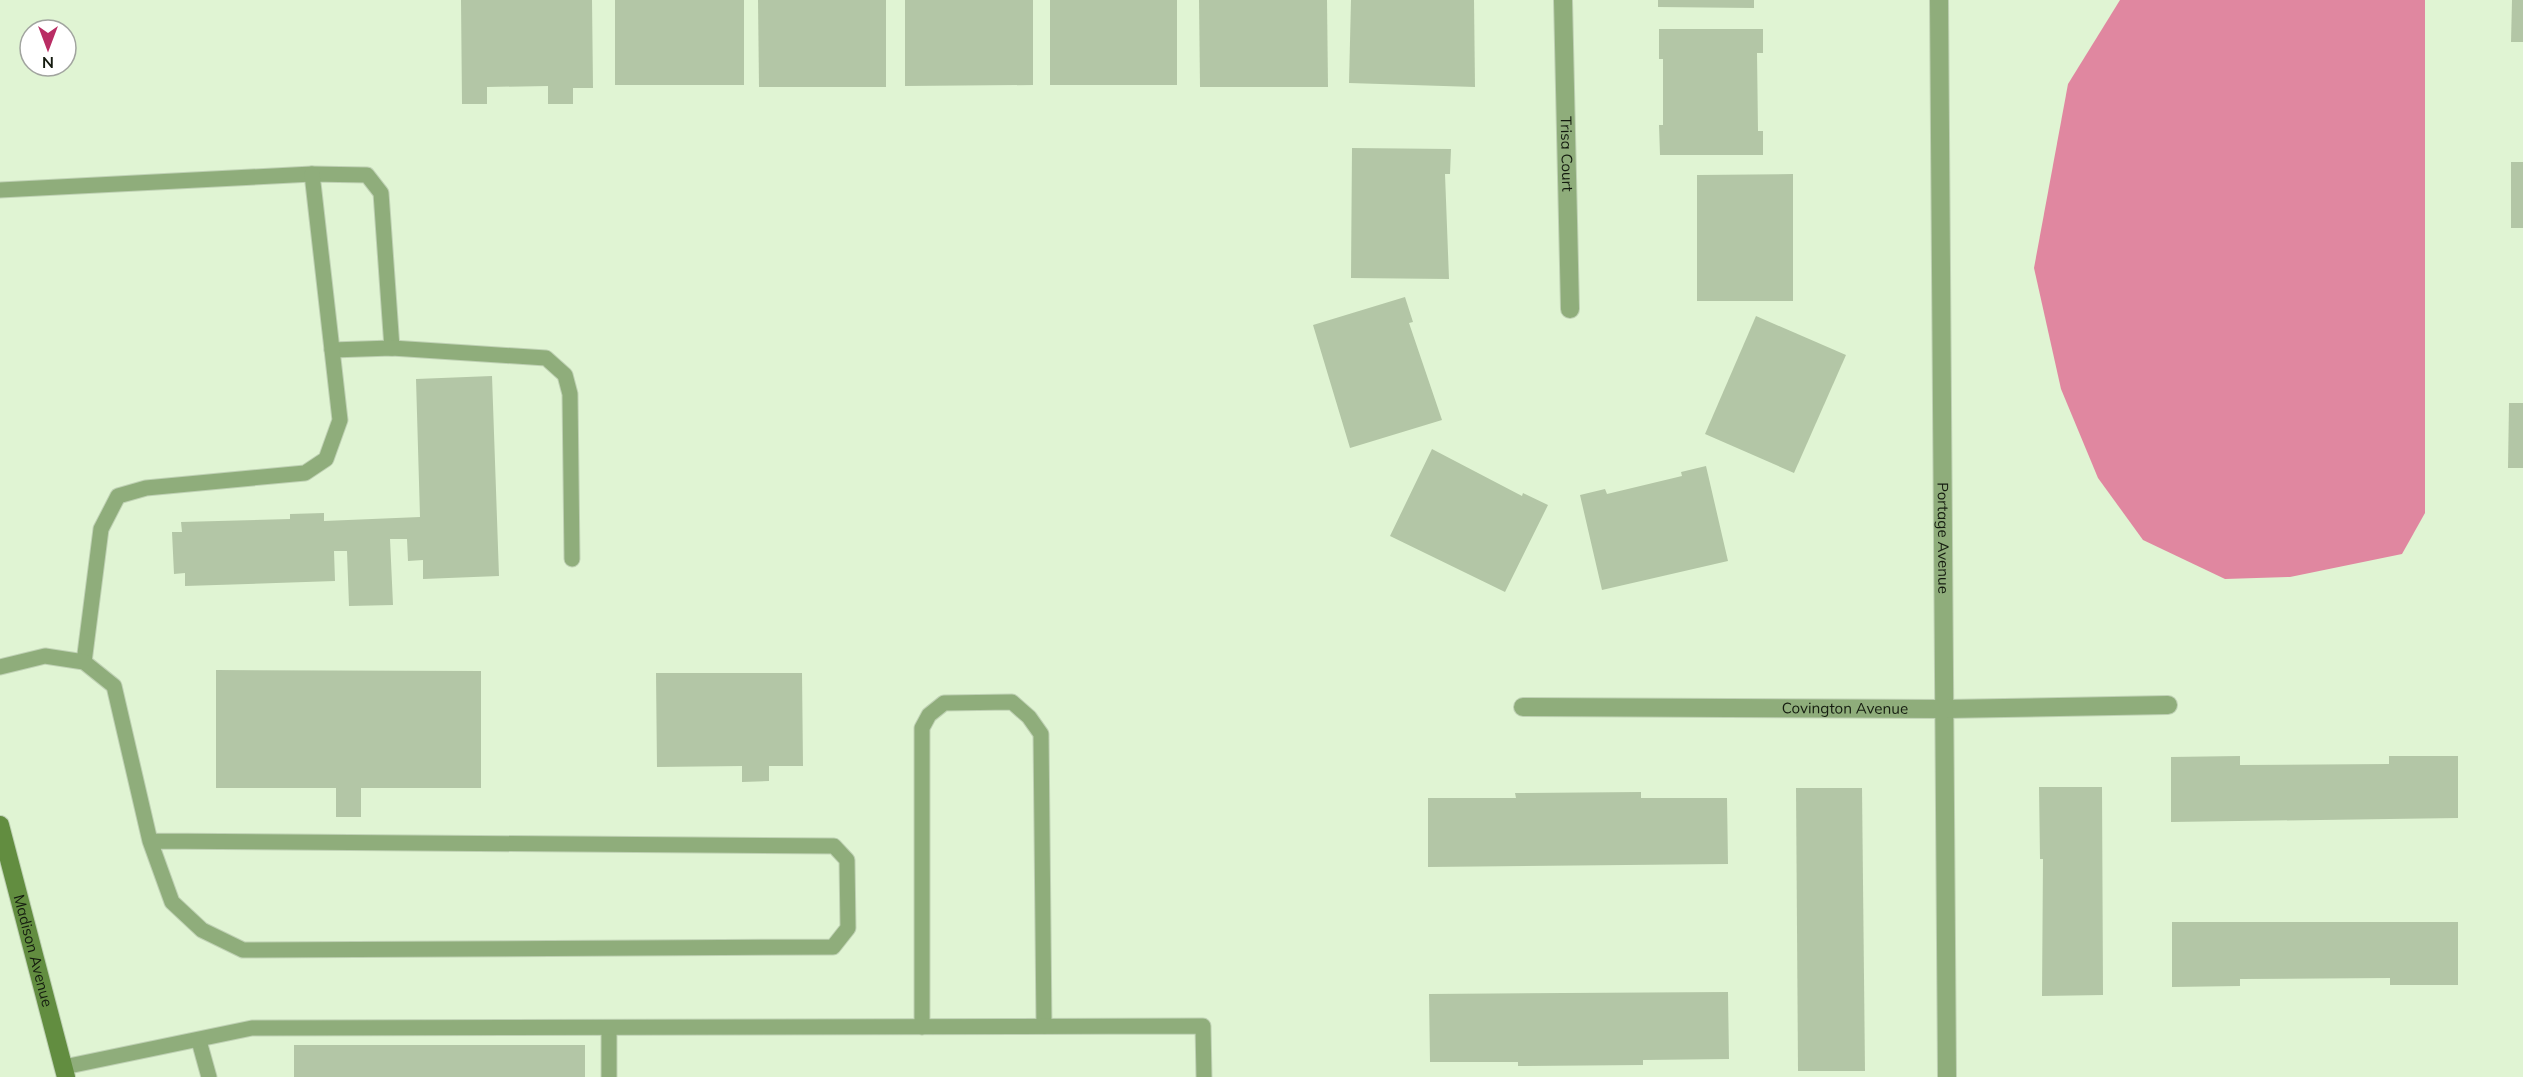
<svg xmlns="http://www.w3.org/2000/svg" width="2523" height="1077" font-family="Mulish,sans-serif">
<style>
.water{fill:#e087a0}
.building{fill:#b3c6a6}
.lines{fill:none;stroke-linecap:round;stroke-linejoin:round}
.service-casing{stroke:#bfd1b4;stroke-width:17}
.minor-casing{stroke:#bfd1b4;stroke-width:20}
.secondary-casing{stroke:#bfd1b4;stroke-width:20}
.service{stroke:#8fad7b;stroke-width:15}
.minor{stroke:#8fad7b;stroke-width:18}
.secondary{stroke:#628d40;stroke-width:18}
.labels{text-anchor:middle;stroke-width:5;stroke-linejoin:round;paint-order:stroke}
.street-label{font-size:15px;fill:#141b0f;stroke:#fff}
</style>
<rect width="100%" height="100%" fill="#e0f4d3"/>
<path class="water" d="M2120,0H2425V513L2402,554L2290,577L2225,579L2143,540L2098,478L2061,389L2034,268L2068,84Z"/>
<g class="building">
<path d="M461,0H592L593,88H573V104H548V86L487,87V104H462Z"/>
<rect x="615" y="0" width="129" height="85"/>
<path d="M758,0H886V87H759Z"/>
<path d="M905,0H1033V85L905,86Z"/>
<rect x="1050" y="0" width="127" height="85"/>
<path d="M1199,0H1327L1328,87H1200Z"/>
<path d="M1351,0H1474L1475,87L1349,83Z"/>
<path d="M1658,0H1754V8L1658,7Z"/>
<path d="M2512,0H2523V42H2511Z"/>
<path d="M1659,29H1763V53H1757L1758,131H1763V155H1660L1659,125H1663V59H1659Z"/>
<path d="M1352,148L1451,149L1450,174H1445L1449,279L1351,278Z"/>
<rect x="2511" y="162" width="12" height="66"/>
<path d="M1793,174V301H1697V175Z"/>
<path d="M1405,297L1413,322L1409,323L1442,420L1350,448L1313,325Z"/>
<path d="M1756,316L1846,355L1794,473L1705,434Z"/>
<path d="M492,376L499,576L423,579V560L408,561L407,539H390L393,605L349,606L347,551H334L335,581L185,586V573L174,574L172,532H182L181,522L290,519V514L324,513V521L420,517L416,379Z"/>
<path d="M2509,403H2523V468H2508Z"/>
<path d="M1432,449L1522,496L1523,493L1548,505L1505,592L1390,536Z"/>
<path d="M1706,466L1728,561L1602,590L1580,495L1605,489L1607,494L1682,476L1681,472Z"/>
<path d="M216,670L481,671V788H361V817H336V788H216Z"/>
<path d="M656,673H802L803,766H769V781L742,782V766L657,767Z"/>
<path d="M2240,756V765L2389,764V756H2458V818L2171,822V757Z"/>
<path d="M2039,787H2102L2103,995L2042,996L2043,859H2040Z"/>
<path d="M1796,788H1862L1865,1071H1798Z"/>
<path d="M1641,792V798H1727L1728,864L1428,867V798H1516L1515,793Z"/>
<path d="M2172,922H2458V985H2390V978L2240,979V986L2172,987Z"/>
<path d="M1728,992L1729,1059L1643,1060V1065L1518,1066V1062H1430L1429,994Z"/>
<rect x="294" y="1045" width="291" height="32"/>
</g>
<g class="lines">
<g class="service-casing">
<g id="service">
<path d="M0,190L312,174L367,175L381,193L392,348"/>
<path d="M332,350L392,348L546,358L565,375L570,394L572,559"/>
<path d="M84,662L101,529L118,496L146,488L305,473L326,459L340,420L312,174"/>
<path d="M0,667L45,656L84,662L114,686L150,841L834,846L847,860L848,928L833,947L243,950L202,930L172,902L150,841"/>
<path d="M922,1027V728L929,715L944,703L1012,702L1029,717L1041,734L1044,1026"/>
<path d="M609,1028V1077"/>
<path d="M199,1041L209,1077"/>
<path d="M64,1067L252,1028L1203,1026L1204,1077"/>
</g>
</g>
<g class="minor-casing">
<g id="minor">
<path id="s1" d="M1563,0L1570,309"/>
<path id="s2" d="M1939,0L1947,1077"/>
<path id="s3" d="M1523,707L1945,709L2168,705"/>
</g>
</g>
<g class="secondary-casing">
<g id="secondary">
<path id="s4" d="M0,825L66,1077"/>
</g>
</g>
<use href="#service" class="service"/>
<use href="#minor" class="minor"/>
<use href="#secondary" class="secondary"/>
</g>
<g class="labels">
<g class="street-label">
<text dy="5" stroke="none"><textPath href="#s1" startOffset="154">Trisa Court</textPath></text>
<text dy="5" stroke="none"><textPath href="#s2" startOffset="538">Portage Avenue</textPath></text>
<text dy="5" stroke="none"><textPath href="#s3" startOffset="322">Covington Avenue</textPath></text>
<text dy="5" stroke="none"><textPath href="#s4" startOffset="130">Madison Avenue</textPath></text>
</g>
</g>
<g transform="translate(48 48) rotate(180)"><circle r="28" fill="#ffffff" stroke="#a1a49f" stroke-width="1.5"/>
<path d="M0-4.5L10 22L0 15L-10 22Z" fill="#b92d64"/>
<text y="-9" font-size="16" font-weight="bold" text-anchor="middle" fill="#141b0f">N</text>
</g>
</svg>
